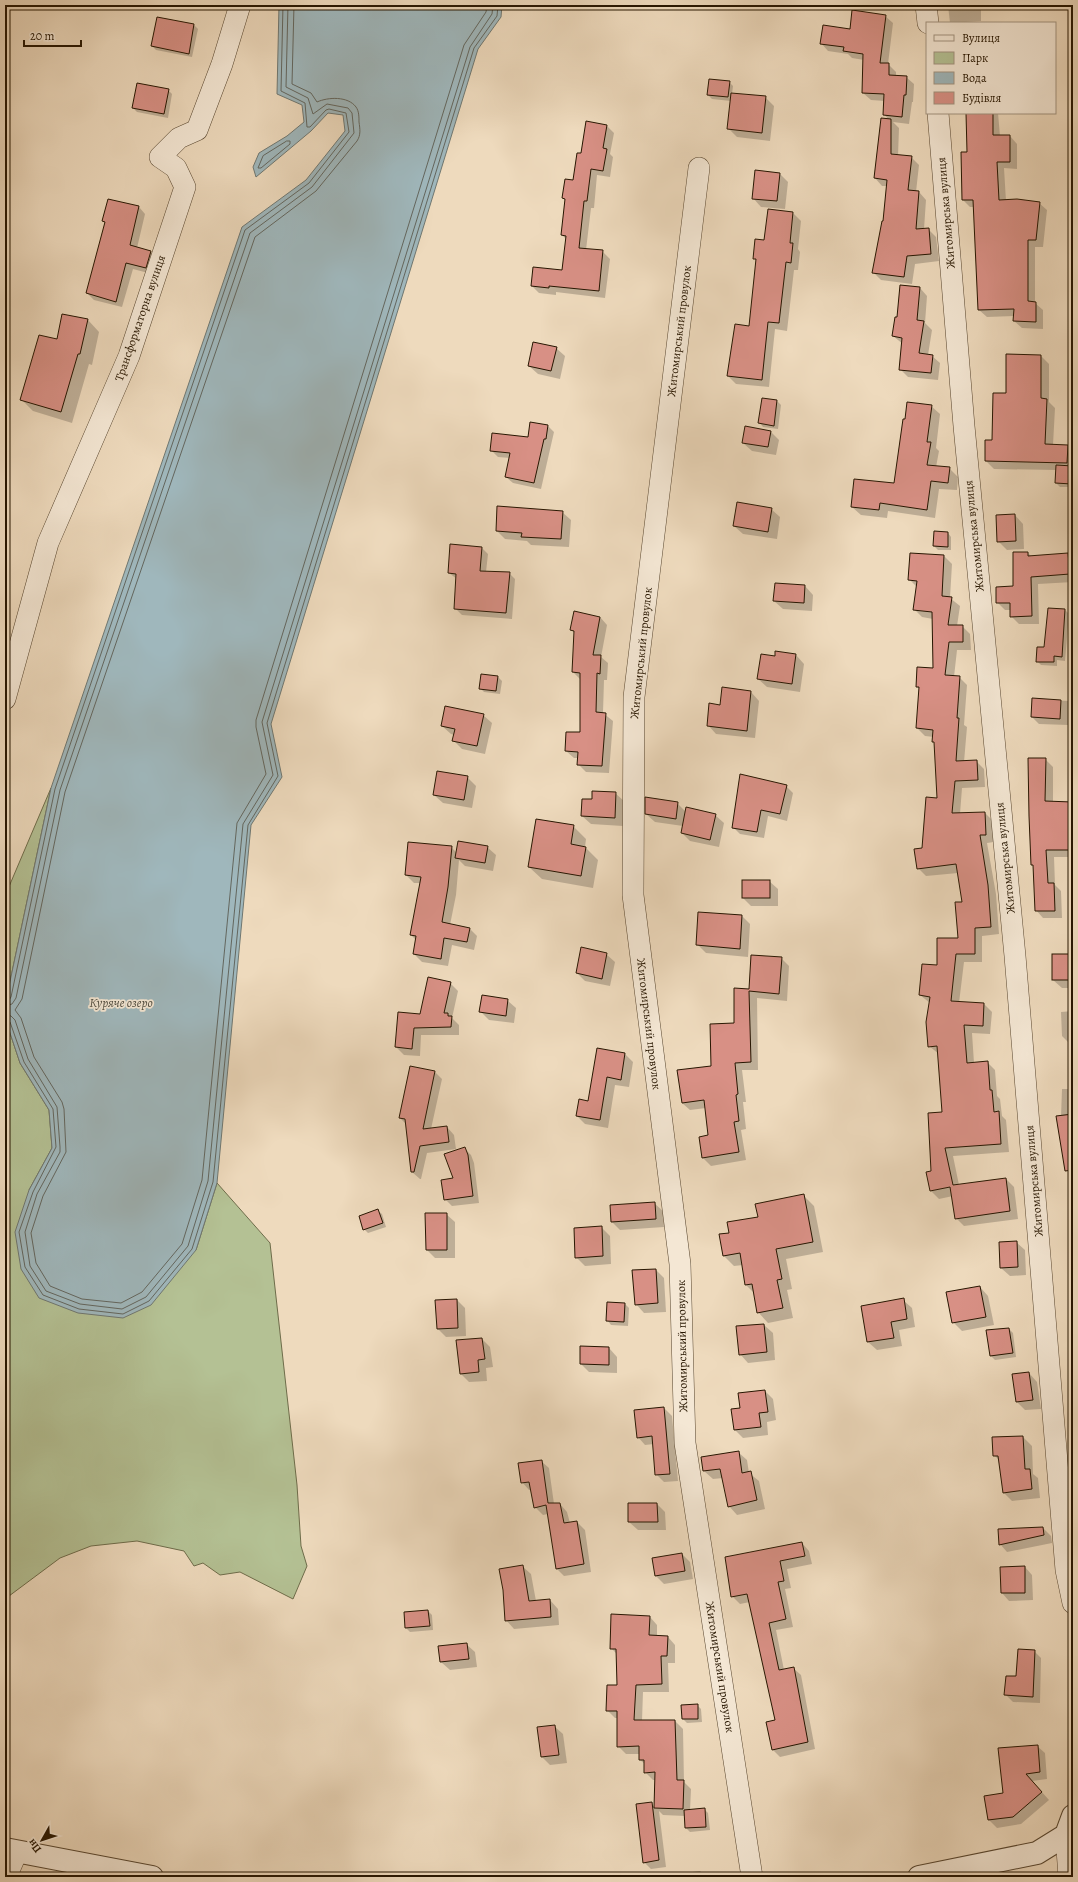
<svg xmlns="http://www.w3.org/2000/svg" width="1078" height="1882" font-family="Alegreya,serif">
<style>
.green{fill:#b4c194;stroke:#6e6c4a}
.water{fill:#9fb7bc;stroke:#6f7771}
.shadow{fill:#0003}
.lines{fill:none;stroke-linecap:round;stroke-linejoin:round}
.shore{stroke:#63665e;stroke-width:1}
.building{fill:#d89085;stroke:#271601}
.minor-casing{stroke:#594730;stroke-width:22}
.tertiary-casing{stroke:#594730;stroke-width:24}
.minor{stroke:#f4e7d4;stroke-width:21}
.tertiary{stroke:#f4e7d4;stroke-width:22}
.labels{text-anchor:middle;stroke-width:3.5;stroke-linejoin:round;paint-order:stroke}
.street-label{font-size:12px;fill:#271601;stroke:#f4e7d4}
.water-label{font-size:13px;font-style:italic;fill:#514e42;stroke:#f4e7d4}
</style>
<rect width="100%" height="100%" fill="#eedabd"/>
<filter id="stains"><feTurbulence type="fractalNoise" baseFrequency=".005" numOctaves="4"/><feColorMatrix values="0 0 0 0 .2 0 0 0 0 .09 0 0 0 0 .02 0 0 0 .5 -.17"/></filter>
<radialGradient id="worn" r=".72"><stop offset=".6" stop-color="#630" stop-opacity="0"/><stop offset="1" stop-color="#630" stop-opacity=".3"/></radialGradient>
<g class="green">
<path d="M51,788L5,1005V896Z"/>
<path d="M5,1018L20,1063L49,1110L52,1148L29,1190L196,1250L217,1183L270,1243L297,1485L301,1546L307,1566L293,1599L240,1572L220,1575L203,1563L194,1566L184,1551L137,1541L91,1546L60,1558L5,1599Z"/>
</g>
<path class="water" d="M279,5H502L501,17L478,49L271,724L282,777L251,825L217,1183L196,1250L151,1305L123,1318L78,1313L39,1298L21,1269L15,1232L29,1190L52,1148L49,1110L20,1063L5,1018V1005L51,788L242,227L306,180L345,131L343,115L328,113L311,131L256,177L253,167L259,153L287,136L304,122L302,105L277,94Z"/>
<g class="shadow">
<path d="M948,5H981V21L950,23Z"/>
<path d="M885,16L893,23L888,64L896,72V76L906,77L914,84L913,102H912L909,124L893,122L899,128L898,156L911,157L919,165L916,192H919L926,200L924,229H928L936,237L939,261L915,264L912,284L881,280L873,272L884,222L887,186H882L875,178L889,120L884,114L885,101L871,100L863,93L864,60L852,58L848,54L828,51L821,43Z"/>
<path d="M158,18L194,25L198,29L192,57L156,50L152,46Z"/>
<path d="M729,82L733,86L732,94L765,97L774,106L770,141L737,137L728,128L731,101L712,99L708,95Z"/>
<path d="M168,90L172,94L168,118L137,112L133,108Z"/>
<path d="M967,113H998L1000,136H1010L1017,144V169L1004,168L1006,201L1039,203L1047,210L1043,247H1035V303L1043,310V329L1022,328L1014,321V316L987,317L979,310L974,207H970L963,200L968,153Z"/>
<path d="M607,126L614,133L610,154L613,157L610,177L597,175L594,208H591L586,250L602,251L610,259L605,298L556,292V295L539,293L532,286L563,271L566,239L562,235L565,200L564,198L573,181L582,154Z"/>
<path d="M780,174L788,182L785,209L761,207L753,198Z"/>
<path d="M108,200L139,207L145,214L137,248L151,252L157,258L152,274L133,269L122,307L94,300L87,293L106,223L103,221Z"/>
<path d="M793,213L801,221L798,249L800,252L798,270H794L787,331L775,329L769,387L736,384L728,376L749,327L757,261L754,258L765,241Z"/>
<path d="M920,288L927,296L925,323L932,330L928,355L932,356L940,363L938,380L908,377L900,369L903,344L893,336L898,318Z"/>
<path d="M63,315L88,320L99,332L92,365L89,364L72,423L33,411L22,400L57,340Z"/>
<path d="M556,348L565,356L560,379L538,374L529,366Z"/>
<path d="M1007,355L1041,356L1049,364V402L1055,408L1053,445L1067,446L1073,451V487H1060L1056,483V470L994,469L986,461L993,441L1007,394Z"/>
<path d="M777,401L781,405L778,429L763,427L760,423Z"/>
<path d="M931,406L940,414L936,448L939,451L936,467L949,468L958,477L957,490L939,489L935,518L888,511L887,518L861,515L852,507L894,484Z"/>
<path d="M548,426L554,432L541,489L513,483L506,477L510,458L498,457L491,450L528,438Z"/>
<path d="M770,431L779,440L776,455L752,451L743,443Z"/>
<path d="M5,470L9,474L5,491Z"/>
<path d="M771,509L780,517L777,539L743,534L734,526Z"/>
<path d="M562,512L571,520L569,547L531,545L527,541L505,539L497,531Z"/>
<path d="M1015,515L1023,524L1024,549L1007,550L998,541Z"/>
<path d="M948,533L951,537V550H938L934,546Z"/>
<path d="M482,548L488,554L486,572L509,573L515,579L512,619L462,615L455,608L457,579L449,573Z"/>
<path d="M1028,553L1031,556L1068,554L1073,559V582L1038,584L1039,624H1019L1011,616V610H1005L997,602L1014,587Z"/>
<path d="M944,556L952,564L950,598L960,606L957,626H962L970,634L971,650H957L954,677H959L967,685L964,725L967,727L964,762L976,761L984,769L985,787L962,788L960,814L985,813L993,821L994,842L987,843L996,894L999,934L982,936V962H964L959,1003L984,1004L992,1012L990,1034L972,1033L974,1063L987,1062L995,1070L997,1096L1000,1099L1002,1116L1006,1120L1009,1152L953,1156L959,1185L1006,1179L1014,1187L1018,1219L964,1226L956,1218L953,1196L939,1199L931,1191L932,1172L943,1113L939,1054L929,1046L930,1003L920,995L938,967L959,939L963,903L958,873L926,876L918,868L938,799L934,737L925,736L917,728L920,689L917,687L934,669L933,619L922,617L914,609L917,587L910,580Z"/>
<path d="M805,586L813,595L812,611L783,609L774,601Z"/>
<path d="M1049,609L1065,610L1069,614L1065,661L1057,660V666L1041,665L1037,661L1045,648Z"/>
<path d="M600,617L607,625L601,657L608,663L607,680H604L603,713L613,721L609,773L586,772L578,764L579,758H574L566,751L581,733L580,679L573,672L574,633L572,630Z"/>
<path d="M796,655L804,664L800,692L767,687L758,679L776,657Z"/>
<path d="M482,675L498,677L502,681L500,694L484,692L480,688Z"/>
<path d="M723,689L751,692L759,701L755,738L716,734L708,725L721,706Z"/>
<path d="M1033,700L1073,701V731L1068,725L1039,724L1032,717Z"/>
<path d="M483,715L492,723L485,754L462,749L454,741V735L451,734L442,726Z"/>
<path d="M1045,759L1053,767V802L1073,804V857H1054L1055,885L1061,891L1062,918H1043L1036,910L1034,867L1032,864Z"/>
<path d="M467,777L476,786L472,808L443,803L434,795Z"/>
<path d="M786,786L793,793L787,821L768,816L764,838L740,834L733,827Z"/>
<path d="M615,793L624,801L623,826L591,824L582,816L593,800Z"/>
<path d="M677,803L686,812L715,815L724,823L719,847L690,841L682,833L683,826L655,822L646,814Z"/>
<path d="M573,826L586,839L585,847L598,860L593,888L542,879L529,867Z"/>
<path d="M451,847L457,853L487,847L496,855L493,871L465,866L459,860L456,895L450,925L469,928L477,936L474,950L452,945L448,966L422,962L414,954L416,940L411,935L420,883H414L406,875Z"/>
<path d="M769,881L778,889V906H751L743,898Z"/>
<path d="M742,916L750,924L748,957L706,953L697,944Z"/>
<path d="M606,954L615,962L610,986L585,981L577,973Z"/>
<path d="M1073,955V988H1062L1053,980Z"/>
<path d="M781,958L789,966L787,1001L757,998L758,1070H742L746,1102H743L746,1129L741,1130L746,1160L711,1166L703,1158L700,1138L709,1136L706,1108L690,1110L682,1103L712,1067L735,1024L749,990Z"/>
<path d="M450,983L458,991L452,1018L459,1025V1035H421L420,1056L404,1055L396,1047L421,1015Z"/>
<path d="M507,1000L516,1008L514,1023L489,1020L480,1011Z"/>
<path d="M1073,1011V1044H1070L1062,1036L1061,1012Z"/>
<path d="M624,1053L633,1062L629,1087L615,1085L608,1128L585,1124L577,1116Z"/>
<path d="M435,1072L442,1079L431,1129L447,1127L454,1135L456,1149L427,1153L421,1179H420L412,1172L406,1124L400,1118Z"/>
<path d="M1062,1089H1073V1252L1070,1249L1073,1184L1070,1182L1071,1160L1061,1117Z"/>
<path d="M464,1148L471,1155L474,1163L479,1203L452,1206L445,1199L454,1179Z"/>
<path d="M803,1195L814,1206L823,1252L786,1259L792,1289L787,1290L793,1318L768,1323L758,1312L754,1293L746,1285L743,1265L734,1266L724,1256L759,1218Z"/>
<path d="M654,1203L663,1211L664,1227L620,1230L612,1222Z"/>
<path d="M378,1211L382,1214L386,1227L368,1233L364,1229Z"/>
<path d="M446,1214L455,1222V1258H435L427,1250Z"/>
<path d="M601,1227L610,1236L611,1264L585,1266L576,1257Z"/>
<path d="M1016,1242L1025,1250L1026,1275L1010,1276L1001,1268Z"/>
<path d="M656,1270L664,1278L666,1312L644,1313L636,1304Z"/>
<path d="M980,1287L988,1296L994,1325L962,1331L953,1322Z"/>
<path d="M1072,1292H1073V1316Z"/>
<path d="M457,1300L465,1308L466,1336L446,1337L438,1329Z"/>
<path d="M903,1300L912,1308L915,1327L899,1330L902,1346L877,1350L868,1342L862,1307Z"/>
<path d="M625,1304L629,1308L628,1326L611,1325L608,1321Z"/>
<path d="M764,1325L773,1333L775,1360L748,1363L740,1354Z"/>
<path d="M1009,1329L1013,1333L1016,1357L995,1360L991,1356L987,1331Z"/>
<path d="M482,1339L490,1347L493,1367L486,1368L487,1381L469,1382L461,1374Z"/>
<path d="M609,1348L617,1357V1373L589,1372L581,1364Z"/>
<path d="M1029,1373L1037,1382L1041,1409L1025,1410L1017,1402Z"/>
<path d="M765,1391L773,1399L776,1420L767,1422L768,1435L743,1438L735,1430L732,1410L741,1409Z"/>
<path d="M664,1408L672,1416L678,1481L664,1482L656,1474L654,1444L645,1445L638,1437Z"/>
<path d="M1023,1437L1032,1446L1033,1474L1038,1478L1040,1498L1012,1501L1004,1493L1000,1461L994,1455V1438Z"/>
<path d="M738,1452L747,1460L749,1473L759,1481L765,1509L737,1515L729,1506L723,1478L713,1479L704,1471L702,1458Z"/>
<path d="M541,1461L549,1468L554,1504H560L567,1512L570,1523L577,1522L585,1530L591,1572L564,1576L556,1568L548,1514L543,1515L535,1507L532,1490H529L522,1482Z"/>
<path d="M657,1504L665,1512L666,1530H638L629,1522Z"/>
<path d="M1043,1528L1051,1536L1052,1543L1007,1552L1000,1544Z"/>
<path d="M802,1543L809,1551L812,1564L787,1569L791,1588L785,1589L793,1627L776,1630L784,1670L793,1668L801,1675L815,1749L780,1757L772,1749L776,1721L750,1602L740,1604L732,1596Z"/>
<path d="M682,1554L690,1562L693,1579L664,1584L656,1576Z"/>
<path d="M522,1566L531,1574L536,1601L550,1600L558,1609L559,1625L514,1629L506,1620Z"/>
<path d="M1025,1567L1032,1575L1033,1600L1009,1601L1002,1593Z"/>
<path d="M428,1611L432,1615L433,1630L410,1632L406,1628Z"/>
<path d="M650,1617L657,1625V1637H668L675,1645V1663H668L669,1692H643L642,1721H675L683,1729L684,1782L691,1789L690,1811L704,1809L708,1813L710,1830L690,1832L686,1828L685,1816L663,1815L659,1811L666,1867L651,1869L644,1862L651,1804L655,1807L656,1780H653L645,1772V1764L640,1760V1754H626L618,1746V1718H615L607,1710L618,1686V1655L611,1648Z"/>
<path d="M466,1644L475,1652L477,1667L450,1670L441,1662Z"/>
<path d="M1034,1651L1041,1658L1040,1703L1013,1702L1005,1694Z"/>
<path d="M697,1705L701,1709L702,1722L687,1723L683,1719Z"/>
<path d="M554,1726L563,1734L567,1763L550,1765L542,1757Z"/>
<path d="M1037,1746L1045,1753L1047,1779L1032,1781L1049,1800L1021,1824L997,1828L989,1820L985,1797L1004,1794Z"/>
<path d="M700,1871L706,1877H669V1875Z"/>
</g>
<g class="lines">
<g class="shore">
<path d="M294,5L292,84L311,93L317,102C328,97 348,96 356,107C359,111 359,117 359,122C360,129 361,135 357,141L316,191L255,237L65,792L22,999L15,1010L21,1018L34,1057L62,1102L64,1109L66,1152L43,1196L31,1233L36,1263L50,1286L82,1299L121,1303L142,1292L182,1244L202,1180L237,823L266,774L256,727V720L464,45L486,12L487,5"/>
<path d="M287,141H290V144L261,168H258L263,156Z"/>
<path d="M5,1001L9,1000L11,997L55,789L245,230L309,183L349,132L346,113L329,109L326,110L310,127H307L305,103L281,91L283,5"/>
<path d="M5,1006L12,1004L16,998L60,790L250,233L312,187L354,133L352,113L348,108L327,104L313,114L308,98L286,87L288,5"/>
<path d="M5,1014L11,1016L15,1020L28,1059L57,1107L60,1147V1152L37,1194L25,1232L30,1266L46,1291L80,1304L122,1309L146,1297L188,1246L208,1181L243,824L273,775L262,722L470,47L492,14L493,5"/>
<path d="M5,1019L10,1022L24,1062L53,1109L56,1147L33,1192L19,1232L25,1267L43,1295L79,1309L123,1314L149,1301L192,1249L213,1182L248,825L278,776L267,723L474,48L497,16L498,5"/>
</g>
</g>
<g class="building">
<path d="M852,10L886,15L880,63H889V75L907,76L906,95H904L902,117L883,115L884,94L862,93L863,54L843,51L844,47L820,44L823,25L850,29Z"/>
<path d="M157,17L194,24L189,54L151,46Z"/>
<path d="M709,79L730,81L728,97L707,95Z"/>
<path d="M137,83L169,89L164,114L132,108Z"/>
<path d="M731,93L766,96L762,133L727,129Z"/>
<path d="M966,113H993V135H1010V162H997L999,200L1017,199L1040,202L1036,240H1028V301L1036,302V322L1013,321L1014,309L978,310L973,200H962L961,152H967Z"/>
<path d="M881,118L891,119V154L912,156L908,190L919,191L916,229L929,228L931,254L907,256L904,277L872,273L882,221H883L887,180L874,178Z"/>
<path d="M586,121L607,125L603,148L607,149L603,171L591,169L587,201H584L579,248L603,250L599,291L549,286V288L531,286L533,267L562,270L566,236L561,235L565,199L562,198L565,179L573,180L577,153H581Z"/>
<path d="M755,170L780,173L777,201L752,199Z"/>
<path d="M108,199L139,206L130,245L151,251L146,268L126,263L116,302L86,293L105,222L102,221Z"/>
<path d="M768,209L793,212L790,243H793L791,263L786,262L779,323L768,322L762,380L727,376L735,324L749,326L756,259H753L755,239L764,240Z"/>
<path d="M900,285L920,287L917,320L924,321L919,353L933,355L931,373L899,370L902,338L892,336L895,317H897Z"/>
<path d="M62,314L88,319L80,354H78L61,412L20,400L39,335L57,339Z"/>
<path d="M533,342L557,347L551,371L528,366Z"/>
<path d="M1006,354L1041,355V398L1047,399L1045,444L1068,445L1067,463L985,461V440H992L993,393H1006Z"/>
<path d="M762,398L777,400L774,426L758,423Z"/>
<path d="M907,402L932,405L927,442H931L927,465L950,467L948,483L931,481L927,510L880,503L879,510L851,507L854,479L894,483L903,419H905Z"/>
<path d="M530,422L548,425L546,439H544L534,483L505,477L510,453L490,451L492,433L528,437Z"/>
<path d="M745,426L771,431L768,447L742,443Z"/>
<path d="M1056,465L1073,466L1072,484L1055,483Z"/>
<path d="M737,502L772,508L768,532L733,526Z"/>
<path d="M497,506L563,511L561,539L521,537L522,533L496,531Z"/>
<path d="M1015,514L1016,541L997,542L996,515Z"/>
<path d="M934,531L948,532V547L933,546Z"/>
<path d="M450,544L482,547L480,571L510,572L506,613L454,609L456,574L448,573Z"/>
<path d="M1013,552H1028V556L1068,553L1070,574L1031,577L1032,616L1010,617V603H996V587L1013,586Z"/>
<path d="M910,553L944,555L942,596L952,597L948,625H963V642H949L945,675L960,676L957,718H959L956,761L977,760L978,780L955,781L952,813L985,812L986,835H980L988,885L991,927L975,928V954H956L951,1001L984,1003L983,1026L964,1025L967,1063L988,1061L990,1090H992L994,1112L999,1111L1001,1144L945,1148L953,1185L1006,1178L1010,1211L955,1219L950,1187L930,1191L926,1172L931,1171L928,1113L942,1112L937,1046L928,1047L926,1022L930,997L919,995L922,964L937,965V938H958L955,902H962L956,864L917,869L914,849L922,848L926,797L937,798L934,742H932L933,730L916,728L919,687H916L917,667L933,668L932,612L913,610L917,581L908,580Z"/>
<path d="M775,583L805,585L804,603L773,601Z"/>
<path d="M1048,608L1065,609L1062,657L1054,656V662H1036L1037,647H1044Z"/>
<path d="M574,611L600,617L593,655H601L600,674L597,673L596,712L606,713L602,766L577,765L578,752L565,751L566,732H580V673L572,672L574,631L570,630Z"/>
<path d="M775,651L796,654L792,684L757,679L761,654L775,656Z"/>
<path d="M481,674L498,676L496,691L479,689Z"/>
<path d="M722,687L751,691L747,731L707,726L709,703L720,705Z"/>
<path d="M1032,698L1061,700L1060,719L1031,717Z"/>
<path d="M445,706L484,714L477,746L452,741L455,729L441,726Z"/>
<path d="M1028,758H1046L1045,801L1072,802V850H1046L1048,883H1054L1055,911H1035L1033,865H1031L1029,816Z"/>
<path d="M437,771L468,776L464,800L433,795Z"/>
<path d="M740,774L787,785L780,814L761,810L757,832L732,828Z"/>
<path d="M592,791L616,792L615,818L581,816L582,799H592Z"/>
<path d="M645,797L678,802L676,819L645,814Z"/>
<path d="M686,807L716,814L710,840L681,833Z"/>
<path d="M536,819L574,825L571,844L586,847L581,876L528,867Z"/>
<path d="M458,841L488,846L485,863L455,858Z"/>
<path d="M408,842L452,846L448,887L442,922L470,928L467,942L444,938L441,959L413,954L416,936L410,935L421,877L405,875Z"/>
<rect x="742" y="880" width="28" height="18"/>
<path d="M698,912L742,915L740,949L696,945Z"/>
<path d="M581,947L607,953L602,979L576,973Z"/>
<rect x="1052" y="954" width="21" height="26"/>
<path d="M751,955L782,957L779,994L749,991L751,1062L735,1063L738,1094L736,1095L739,1121L734,1122L739,1152L702,1158L699,1137L708,1135L704,1100L682,1103L677,1070L711,1066L710,1024L734,1023V988L749,989Z"/>
<path d="M428,977L451,982L444,1013H448V1016H452L451,1027L414,1028L412,1049L395,1047L398,1012L420,1014Z"/>
<path d="M482,995L508,999L506,1016L479,1012Z"/>
<path d="M597,1048L625,1053L621,1080L607,1077L600,1120L576,1116L579,1099L588,1101Z"/>
<path d="M410,1066L435,1071L423,1129L447,1126L449,1142L420,1146L414,1172H411L405,1119L399,1118Z"/>
<path d="M1073,1114V1170L1065,1171L1056,1116Z"/>
<path d="M465,1147L468,1155L473,1196L444,1200L441,1180L453,1178L444,1154Z"/>
<path d="M804,1194L813,1242L776,1249L782,1279L777,1280L783,1308L757,1313L752,1284L745,1285L740,1253L723,1256L719,1234L729,1233L727,1222L758,1217L755,1204Z"/>
<path d="M655,1202L656,1219L611,1222L610,1205Z"/>
<path d="M378,1209L383,1223L363,1230L359,1216Z"/>
<path d="M425,1213H447V1250H426Z"/>
<path d="M602,1226L603,1256L575,1258L574,1228Z"/>
<path d="M1017,1241L1018,1267L1000,1268L999,1242Z"/>
<path d="M656,1269L658,1303L635,1305L632,1270Z"/>
<path d="M980,1286L986,1317L952,1323L946,1292Z"/>
<path d="M904,1298L907,1319L891,1322L894,1338L867,1342L861,1306Z"/>
<path d="M457,1299L458,1328L437,1329L435,1300Z"/>
<path d="M607,1302L625,1303L624,1322L606,1321Z"/>
<path d="M764,1324L767,1352L739,1355L736,1326Z"/>
<path d="M1009,1328L1013,1353L990,1356L986,1330Z"/>
<path d="M482,1338L485,1359L478,1360L479,1372L460,1374L456,1340Z"/>
<path d="M580,1346L609,1347V1365L580,1364Z"/>
<path d="M1029,1372L1033,1400L1016,1402L1012,1374Z"/>
<path d="M765,1390L768,1412L759,1413L761,1427L734,1430L731,1409L740,1408L738,1393Z"/>
<path d="M664,1407L670,1474L655,1475L652,1436L637,1438L634,1410Z"/>
<path d="M1023,1436L1025,1469H1030L1032,1489L1003,1493L998,1456H993L992,1437Z"/>
<path d="M739,1451L742,1473L751,1471L757,1500L728,1507L720,1469L703,1471L701,1457Z"/>
<path d="M542,1460L548,1503H560L564,1523L577,1521L584,1564L556,1569L546,1505L534,1508L529,1482L521,1483L518,1463Z"/>
<path d="M628,1503H657L658,1522H628Z"/>
<path d="M1043,1527L1044,1535L999,1545L998,1529Z"/>
<path d="M802,1542L805,1556L780,1561L784,1581L778,1582L786,1619L769,1623L779,1670L794,1667L808,1742L772,1750L766,1722L775,1720L747,1594L731,1597L725,1557Z"/>
<path d="M682,1553L685,1571L655,1576L652,1558Z"/>
<path d="M523,1565L529,1601L550,1599L551,1617L505,1621L503,1590L499,1569Z"/>
<path d="M1025,1566V1593H1001L1000,1567Z"/>
<path d="M428,1610L430,1626L405,1628L404,1612Z"/>
<path d="M611,1614L650,1616L649,1635L668,1636L667,1656H661L662,1684L636,1685L634,1720H675L677,1780H684L683,1809L654,1808L655,1772L644,1773V1760H639V1746L617,1747V1711H606L607,1685H617L616,1649H610Z"/>
<path d="M467,1643L469,1659L440,1662L438,1646Z"/>
<path d="M1018,1649L1035,1650L1033,1697L1004,1695L1006,1676H1016Z"/>
<path d="M698,1704V1719H682L681,1705Z"/>
<path d="M555,1725L559,1755L541,1757L537,1727Z"/>
<path d="M1038,1745L1040,1772L1026,1774L1042,1792L1013,1817L988,1820L984,1796L1003,1793L998,1748Z"/>
<path d="M652,1802L659,1860L643,1863L636,1804Z"/>
<path d="M705,1808L706,1827L685,1828L684,1810Z"/>
</g>
<g class="lines">
<g class="minor-casing">
<g id="minor">
<path d="M926,5L928,23"/>
<path d="M938,113L964,426L1015,956L1066,1570L1073,1603"/>
<path d="M699,168L634,697L633,895L680,1264L685,1443L752,1877"/>
<path d="M5,699L48,543L129,356L185,187L176,168L160,157L179,138L197,130L222,64L240,5"/>
<path d="M1066,1835L1069,1877"/>
<path d="M6,1877L17,1852"/>
</g>
</g>
<g class="tertiary-casing">
<g id="tertiary">
<path d="M5,1849L152,1877"/>
<path d="M919,1877L1037,1853L1066,1835L1073,1816"/>
</g>
</g>
<use href="#minor" class="minor"/>
<use href="#tertiary" class="tertiary"/>
</g>
<g class="labels">
<g class="street-label">
<text transform="translate(946 213) rotate(-95)" y="4">Житомирська вулиця</text>
<text transform="translate(140 318) rotate(-71)" y="4">Трансформаторна вулиця</text>
<text transform="translate(679 331) rotate(-83)" y="4">Житомирський провулок</text>
<text transform="translate(974 536) rotate(-96)" y="4">Житомирська вулиця</text>
<text transform="translate(641 653) rotate(-84)" y="4">Житомирський провулок</text>
<text transform="translate(1005 858) rotate(-96)" y="4">Житомирська вулиця</text>
<text transform="translate(649 1024) rotate(83)" y="4">Житомирський провулок</text>
<text transform="translate(1034 1181) rotate(-95)" y="4">Житомирська вулиця</text>
<text transform="translate(682 1346) rotate(-91)" y="4">Житомирський провулок</text>
<text transform="translate(720 1667) rotate(81)" y="4">Житомирський провулок</text>
</g>
<g class="water-label">
<text x="121" y="1007">Куряче озеро</text>
</g>
</g>
<rect width="1078" height="1882" fill="none" stroke="#eedabd" stroke-width="20"/>
<rect x="6" y="6" width="1066" height="1870" fill="none" stroke="#271601" stroke-width="2"/>
<rect x="10" y="10" width="1058" height="1862" fill="none" stroke="#271601"/>
<rect x="926" y="22" width="130" height="92" fill="#f4e7d4" stroke="#a29380"/>
<rect x="934" y="35" width="20" height="6" fill="#f4e7d4" stroke="#a29380"/>
<text x="962" y="42" font-size="12" fill="#271601">Вулиця</text>
<rect x="934" y="52" width="20" height="12" fill="#b4c194" stroke="#a29380"/>
<text x="962" y="62" font-size="12" fill="#271601">Парк</text>
<rect x="934" y="72" width="20" height="12" fill="#9fb7bc" stroke="#a29380"/>
<text x="962" y="82" font-size="12" fill="#271601">Вода</text>
<rect x="934" y="92" width="20" height="12" fill="#d89085" stroke="#a29380"/>
<text x="962" y="102" font-size="12" fill="#271601">Будівля</text>
<g transform="translate(42 1840) rotate(231)" stroke="#f4e7d4" stroke-width="3" paint-order="stroke">
<path d="M0-3L7 15L0 10L-7 15Z" fill="#271601"/>
<text y="-6" font-size="11" font-weight="bold" text-anchor="middle" fill="#271601">Пн</text>
</g>
<path d="M24 40v6h57v-6" fill="none" stroke="#271601" stroke-width="2"/>
<text x="30" y="40" font-size="12" fill="#271601" stroke="#f4e7d4" stroke-width="3" paint-order="stroke">20 m</text>
<rect width="100%" height="100%" filter="url(#stains)"/>
<rect width="100%" height="100%" fill="url(#worn)"/>
</svg>
